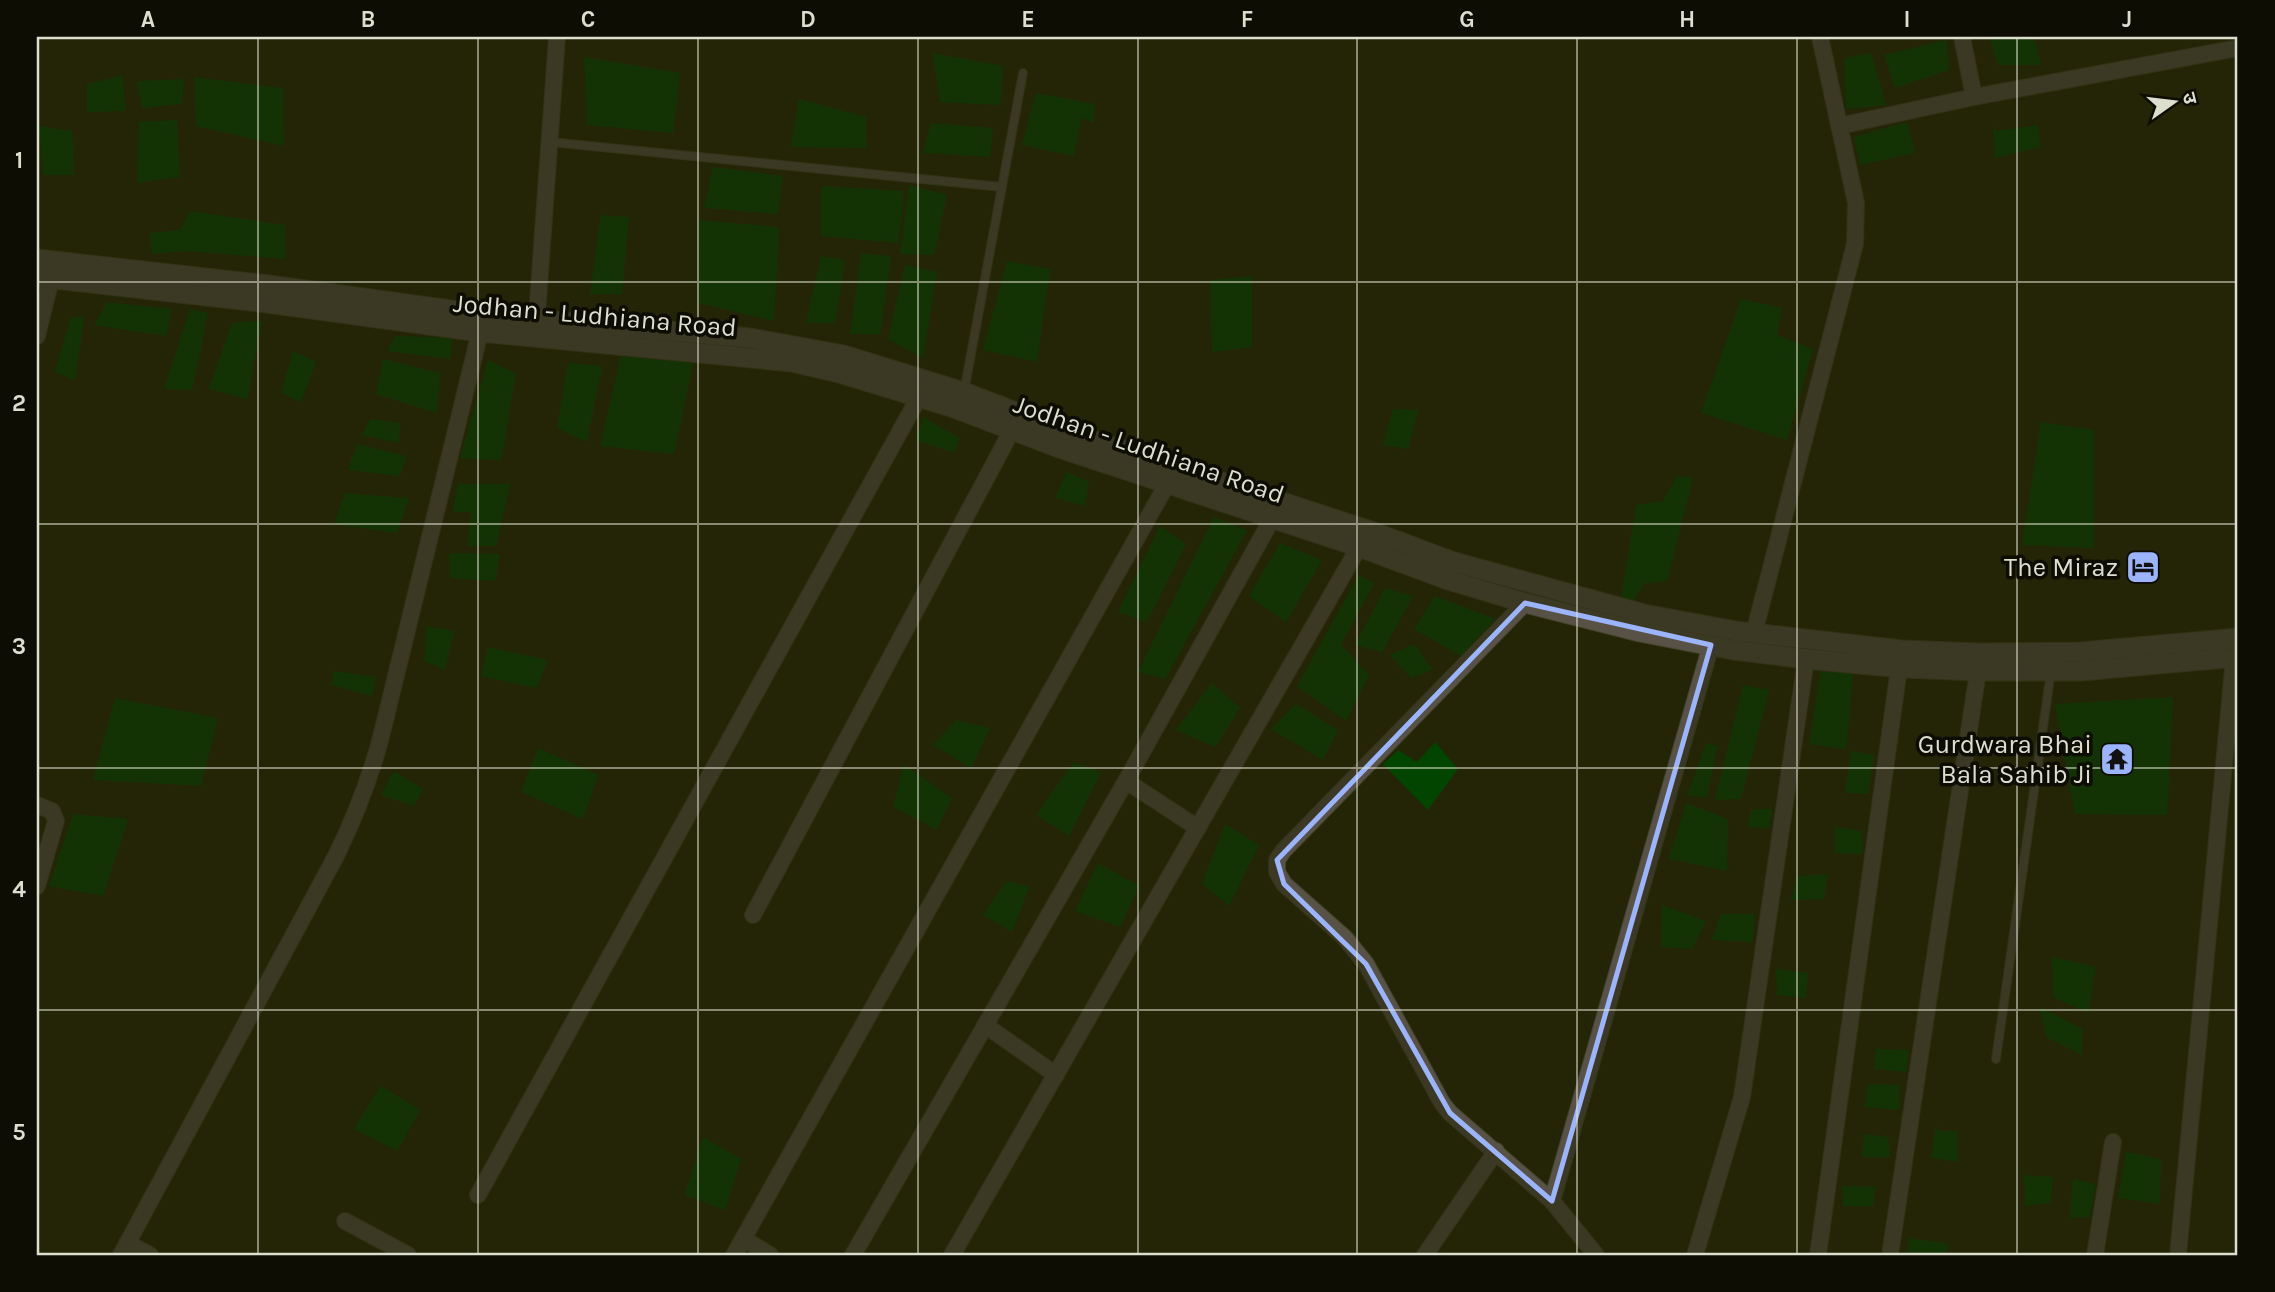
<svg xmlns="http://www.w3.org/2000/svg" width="2275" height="1292" font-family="Karla,'Noto Sans Devanagari',sans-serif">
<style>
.building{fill:#014500}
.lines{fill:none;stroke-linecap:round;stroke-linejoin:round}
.service-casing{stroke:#424327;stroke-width:10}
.minor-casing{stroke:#424327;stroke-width:18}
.tertiary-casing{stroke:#424327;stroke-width:21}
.service{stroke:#585145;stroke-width:8}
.minor{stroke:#585145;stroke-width:16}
.tertiary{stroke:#585145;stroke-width:19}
.marked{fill:none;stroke:#9cb4fd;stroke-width:5;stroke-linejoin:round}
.grid{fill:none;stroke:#dddfce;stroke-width:2;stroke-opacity:0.55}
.labels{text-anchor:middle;stroke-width:7;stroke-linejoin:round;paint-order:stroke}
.street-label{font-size:26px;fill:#dddfce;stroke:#0d0d03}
.poi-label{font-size:26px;fill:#dddfce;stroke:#0d0d03;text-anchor:end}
.neatline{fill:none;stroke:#dddfce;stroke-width:2.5}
.grid-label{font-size:23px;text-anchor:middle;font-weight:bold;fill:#dddfce}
</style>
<rect width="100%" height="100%" fill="#242507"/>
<g class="building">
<path d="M1989,37H2034L2041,65H1998Z"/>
<path d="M1946,40L1949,70L1895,88L1884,55Z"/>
<path d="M933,53L1003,66L1000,105L940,102Z"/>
<path d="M1871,53L1886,105L1846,109L1844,58Z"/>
<path d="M584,57L680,73L673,133L587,125Z"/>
<path d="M123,75L125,111L87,112V84Z"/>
<path d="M194,77L283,88L284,146L196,126Z"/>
<path d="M184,79L182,104L142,108L137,81Z"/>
<path d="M1036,93L1095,104L1094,123L1081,118L1074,156L1022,145Z"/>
<path d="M799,99L866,117L867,148L791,147Z"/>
<path d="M177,120L180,177L137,183L139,122Z"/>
<path d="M1907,122L1915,153L1860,165L1854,137Z"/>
<path d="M931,123L993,128L990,157L923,153Z"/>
<path d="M1993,124L1996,131L2038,125L2040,147L1995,158Z"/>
<path d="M39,126L72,131L74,175H43Z"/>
<path d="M713,167L783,176L778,214L704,208Z"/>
<path d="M909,185L947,195L934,255L900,254Z"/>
<path d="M821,186L904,191L898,243L821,236Z"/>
<path d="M190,211L285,225L286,259L186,251L152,254L150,233L180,230Z"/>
<path d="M601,215L629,217L622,294H590Z"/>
<path d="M699,220L779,227L774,321L698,303Z"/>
<path d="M861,253L891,256L880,334H850Z"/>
<path d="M821,256L845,260L835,323H806Z"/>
<path d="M1007,261L1050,269L1037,362L983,350Z"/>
<path d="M905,265L937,272L923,358L888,339Z"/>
<path d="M1252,276V347L1212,352L1210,280Z"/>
<path d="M1741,299L1782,308L1777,335L1813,349L1787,440L1701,413Z"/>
<path d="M107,302L171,309L166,336L94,325Z"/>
<path d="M190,309L208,313L192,390L164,389Z"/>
<path d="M71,317H84L75,380L55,372Z"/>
<path d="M262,321L247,399L209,389L232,323Z"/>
<path d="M396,336L452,338L451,359L387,351Z"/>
<path d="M293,351L316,362L301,402L281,393Z"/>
<path d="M621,356L693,363L674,454L600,446Z"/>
<path d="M383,359L440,373L437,413L376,394Z"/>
<path d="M488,360L516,374L501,460L460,458Z"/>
<path d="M568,363L602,366L587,442L557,428Z"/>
<path d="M1393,409L1418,410L1408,449L1383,445Z"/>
<path d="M923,417L959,438L955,453L916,440Z"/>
<path d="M371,419L400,423L399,443L361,435Z"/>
<path d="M2041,422L2094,430V548L2022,545Z"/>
<path d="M357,444L406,456L400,476L348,470Z"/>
<path d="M1067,472L1089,482L1085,506L1055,498Z"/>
<path d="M1677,476L1693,478L1667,581L1645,583L1632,601L1621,600L1636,505L1663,501Z"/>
<path d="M458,484H510L496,546H467L471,512H453Z"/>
<path d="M345,493L409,498L397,533L334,524Z"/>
<path d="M1214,517L1247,530L1165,679L1138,672Z"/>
<path d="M1160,526L1186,544L1147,622L1118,612Z"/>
<path d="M1280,543L1322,560L1286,622L1249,596Z"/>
<path d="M449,553L500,554L495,581L450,578Z"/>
<path d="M1359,575L1374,583L1341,645L1369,675L1346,721L1297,686Z"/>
<path d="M1385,588L1413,596L1382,652L1355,645Z"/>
<path d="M1435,596L1495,619L1461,656L1414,629Z"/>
<path d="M427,626L454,631L445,670L424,661Z"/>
<path d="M1414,644L1433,670L1411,678L1390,655Z"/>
<path d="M488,647L548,660L536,688L481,676Z"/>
<path d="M334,671L376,677L372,696L331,685Z"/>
<path d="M1821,671L1853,673L1846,749L1809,744Z"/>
<path d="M1212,683L1240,708L1215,747L1176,730Z"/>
<path d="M1743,685L1769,690L1741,799L1715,800Z"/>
<path d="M2173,697L2167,815L2075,814L2055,704Z"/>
<path d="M115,698L218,718L201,786L93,780Z"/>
<path d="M1296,704L1338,730L1323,760L1271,729Z"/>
<path d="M956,720L990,728L971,768L933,745Z"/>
<path d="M1435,742L1458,769L1428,810L1383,764L1398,750L1417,762Z"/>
<path d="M1706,743L1717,746L1707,797L1687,796Z"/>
<path d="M538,748L598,775L583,819L521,792Z"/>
<path d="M1851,751L1874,755L1868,794L1845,793Z"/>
<path d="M1074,762L1101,772L1069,836L1036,815Z"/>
<path d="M904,765L952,798L937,830L893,807Z"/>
<path d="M394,771L423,789L414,806L381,795Z"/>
<path d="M1686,803L1728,819L1727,871L1669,859Z"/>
<path d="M1752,809H1772L1769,828L1747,827Z"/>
<path d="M73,814L128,819L103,896L49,886Z"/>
<path d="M1225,824L1259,845L1229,906L1202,884Z"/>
<path d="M1835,827L1862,831L1863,854L1835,853Z"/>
<path d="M1098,863L1139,886L1120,927L1075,911Z"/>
<path d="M1828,874L1824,899L1791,900L1797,876Z"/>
<path d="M1007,881L1029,887L1012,932L983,915Z"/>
<path d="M1662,905L1706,921L1692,949L1661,947Z"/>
<path d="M1721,914H1755L1752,942L1712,940Z"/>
<path d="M2052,957L2096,967L2088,1013L2053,997Z"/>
<path d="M1776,969L1808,973L1806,998L1777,995Z"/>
<path d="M2040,1007L2083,1029L2082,1055L2046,1037Z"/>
<path d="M1876,1049L1908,1050L1907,1072L1874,1069Z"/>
<path d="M1868,1084L1899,1085L1900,1110L1865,1107Z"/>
<path d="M381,1086L420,1110L397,1151L354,1129Z"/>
<path d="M1936,1124L1938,1131H1957L1958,1162L1931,1158Z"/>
<path d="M1864,1134L1888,1137L1890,1157H1862Z"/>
<path d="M703,1137L741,1159L725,1210L685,1195Z"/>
<path d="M2126,1152L2161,1159L2160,1204L2118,1198Z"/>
<path d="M2024,1175L2053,1177L2051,1203L2025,1206Z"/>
<path d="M2073,1179L2096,1184L2090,1217L2070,1218Z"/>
<path d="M1842,1186L1876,1187L1873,1206H1843Z"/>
<path d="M1909,1238L1949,1244L1946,1255H1907Z"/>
</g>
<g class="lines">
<g class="service-casing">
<g id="service">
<path d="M550,142L1002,187"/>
<path d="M964,392L1023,73"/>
<path d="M1996,1059L2051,671"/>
</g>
</g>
<g class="minor-casing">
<g id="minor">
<path d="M1962,37L1974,97L2238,48"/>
<path d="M1839,126L1974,97"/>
<path d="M536,329L557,37"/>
<path d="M37,336L51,279"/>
<path d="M1525,603L1283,851L1277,860V872L1284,884L1345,938L1366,964L1442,1103L1450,1113L1552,1201L1596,1255"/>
<path d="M1754,633L1855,244L1856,203L1820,37"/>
<path d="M1126,781L1198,828"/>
<path d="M37,805L52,811L56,821L37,886"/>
<path d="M753,915L1012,430"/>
<path d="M985,1025L1056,1075"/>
<path d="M478,1195L919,397"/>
<path d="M1552,1201L1711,645"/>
<path d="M345,1221L408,1255"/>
<path d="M744,1239L770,1255"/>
<path d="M127,1243L150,1255"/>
<path d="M121,1255L336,856C355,817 370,779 381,737L480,332"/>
<path d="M734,1255L1167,484"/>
<path d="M853,1255L1126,781L1272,519"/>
<path d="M952,1255L1359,547"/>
<path d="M1425,1255L1496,1151"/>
<path d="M1695,1255L1742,1097L1806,659"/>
<path d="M1818,1255L1899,668"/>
<path d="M1890,1255L1978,671"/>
<path d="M2095,1255L2113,1142"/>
<path d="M2178,1255L2234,658"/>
</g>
</g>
<g class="tertiary-casing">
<g id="tertiary">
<path d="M37,259L269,285L487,315L750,338L844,355L964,392L1065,431L1371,531L1454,562L1644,614L1736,631L1902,650L1980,653L2080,652L2238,638"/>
<path d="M37,277L267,303L480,332L792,362L839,373L954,408L1059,448L1359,547L1448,580L1525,603L1640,632L1733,650L1806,659L1901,668L1980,671H2081L2238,657"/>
</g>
</g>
<use href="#service" class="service"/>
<use href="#minor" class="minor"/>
<use href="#tertiary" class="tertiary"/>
</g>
<path d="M0 0H2275V1292H0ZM1525,603L1711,645L1552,1201L1450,1113L1366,964L1284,884L1277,860Z" fill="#242507" fill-opacity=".55" fill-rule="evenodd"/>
<path class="marked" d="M1525,603L1711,645L1552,1201L1450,1113L1366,964L1284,884L1277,860Z"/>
<path class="grid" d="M258,37V1255M478,37V1255M698,37V1255M918,37V1255M1138,37V1255M1357,37V1255M1577,37V1255M1797,37V1255M2017,37V1255M37,282H2238M37,524H2238M37,768H2238M37,1010H2238"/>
<defs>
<g id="hotel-square" transform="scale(1.75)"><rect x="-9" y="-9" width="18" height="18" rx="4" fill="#9cb4fd" stroke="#0d0d03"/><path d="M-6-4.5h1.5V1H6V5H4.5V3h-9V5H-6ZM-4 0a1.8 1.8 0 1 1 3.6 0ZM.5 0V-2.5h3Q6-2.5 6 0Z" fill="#111"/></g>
<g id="temple-square" transform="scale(1.75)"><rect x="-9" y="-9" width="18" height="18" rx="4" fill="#9cb4fd" stroke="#0d0d03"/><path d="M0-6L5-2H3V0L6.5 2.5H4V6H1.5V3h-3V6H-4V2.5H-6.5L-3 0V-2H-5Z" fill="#111"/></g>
</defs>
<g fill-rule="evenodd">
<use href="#hotel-square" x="2143" y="567"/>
<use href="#temple-square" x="2117" y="759"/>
</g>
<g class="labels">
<g class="street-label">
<text transform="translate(595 315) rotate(5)" y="9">Jodhan - Ludhiana Road</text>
<text transform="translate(1149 449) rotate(19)" y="9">Jodhan - Ludhiana Road</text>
</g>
<g class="poi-label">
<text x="2118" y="576">The Miraz</text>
<text x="2092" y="753">Gurdwara Bhai<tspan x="2092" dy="30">Bala Sahib Ji</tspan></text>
</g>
</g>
<rect width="2275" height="1292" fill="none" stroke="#0d0d03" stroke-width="77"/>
<g transform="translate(2174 102) rotate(76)" stroke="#0d0d03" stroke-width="5" paint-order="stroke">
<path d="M0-5L12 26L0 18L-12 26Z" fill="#dddfce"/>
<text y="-10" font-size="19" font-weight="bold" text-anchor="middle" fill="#dddfce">उ</text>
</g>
<rect x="38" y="38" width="2198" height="1216" class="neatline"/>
<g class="grid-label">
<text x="148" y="27">A</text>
<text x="368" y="27">B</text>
<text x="588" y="27">C</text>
<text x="808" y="27">D</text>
<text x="1028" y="27">E</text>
<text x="1247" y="27">F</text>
<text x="1467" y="27">G</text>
<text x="1687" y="27">H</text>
<text x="1907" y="27">I</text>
<text x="2127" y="27">J</text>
<text x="19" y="168">1</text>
<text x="19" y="411">2</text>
<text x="19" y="654">3</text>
<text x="19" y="897">4</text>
<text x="19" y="1140">5</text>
</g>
</svg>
